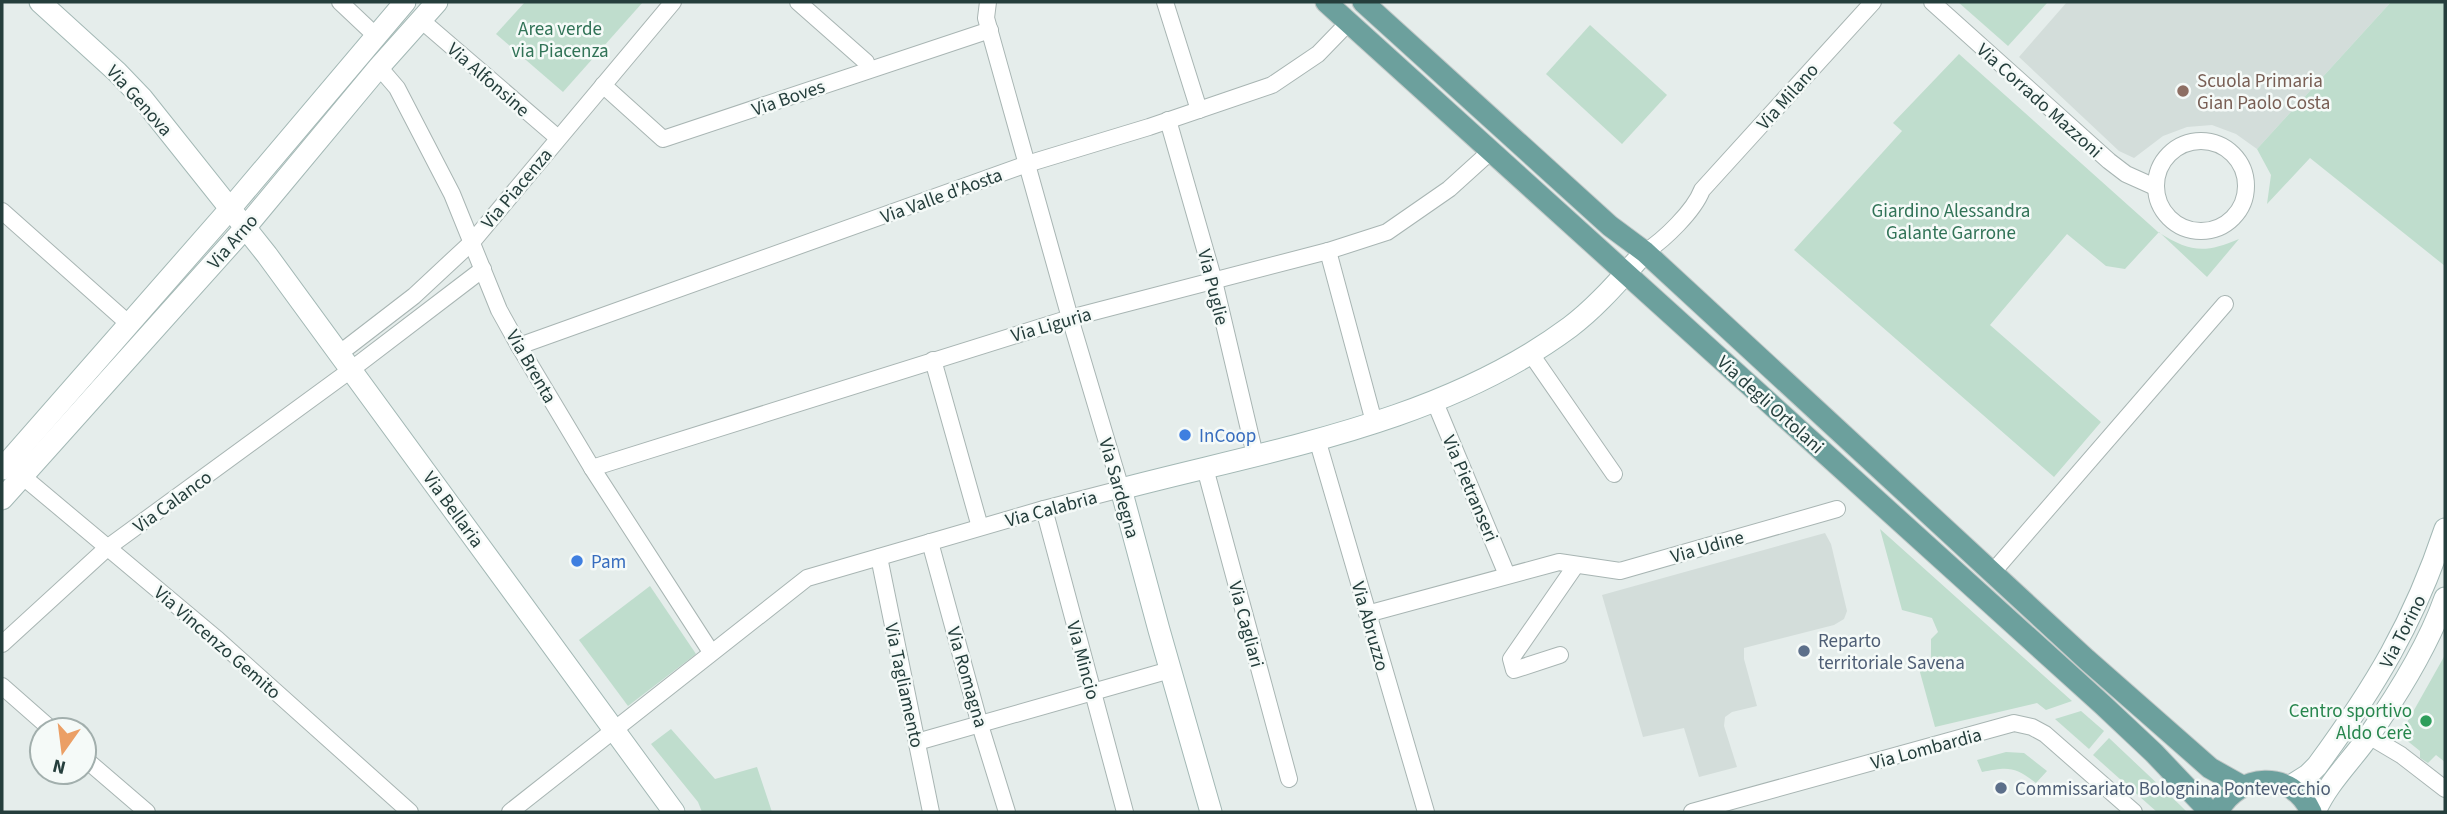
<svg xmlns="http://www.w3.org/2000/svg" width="2447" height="814" font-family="'Source Sans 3',sans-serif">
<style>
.built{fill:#d3ddda}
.green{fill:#bfddcd}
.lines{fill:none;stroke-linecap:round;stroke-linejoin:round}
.street-casing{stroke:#a8b5b3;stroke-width:18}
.secondary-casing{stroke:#a3b8b5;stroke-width:23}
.primary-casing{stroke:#c2c9c8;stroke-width:23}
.street{stroke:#fff;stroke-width:16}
.secondary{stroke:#fff;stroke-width:21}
.primary{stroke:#6ca09d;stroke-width:21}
.education-dot{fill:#8d6e63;stroke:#f5faf8;stroke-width:2.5}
.shop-dot{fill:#3f7fe0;stroke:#f5faf8;stroke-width:2.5}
.service-dot{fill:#5c6f8a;stroke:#f5faf8;stroke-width:2.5}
.leisure-dot{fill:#2e9e5b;stroke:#f5faf8;stroke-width:2.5}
.labels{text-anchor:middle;stroke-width:5;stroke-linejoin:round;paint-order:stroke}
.park-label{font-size:19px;fill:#317357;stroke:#f5faf8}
.street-label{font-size:19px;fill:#253e3c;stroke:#f5faf8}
.education-label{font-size:19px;fill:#785e54;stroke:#f5faf8;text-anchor:start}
.shop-label{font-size:19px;fill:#366cbe;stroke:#f5faf8;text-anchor:start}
.service-label{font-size:19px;fill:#4e5e75;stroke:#f5faf8;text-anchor:start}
.leisure-label{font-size:19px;fill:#27864d;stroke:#f5faf8;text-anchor:end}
</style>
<rect width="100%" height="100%" fill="#e5edeb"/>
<g class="built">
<path d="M2067,2H2391L2257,149L2236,134L2212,125L2187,127L2163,136L2134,158L2119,151L2019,57Z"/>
<path d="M1825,533L1831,544L1847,611L1844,619L1834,625L1744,648V659L1757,706L1732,712L1725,717L1724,726L1737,767L1699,777L1684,728L1643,737L1602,595Z"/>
</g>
<g class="green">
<path d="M525,2H643L563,92L496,34Z"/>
<path d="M1958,2H2048L2008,46Z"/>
<path d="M2391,2H2445V266L2310,158L2267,204L2271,175L2257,149Z"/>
<path d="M1590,25L1667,95L1622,144L1546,74Z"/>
<path d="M1959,54L2158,232C2190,252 2204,254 2239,239L2207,277L2159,232L2125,269L2106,266L2067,234L1990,325L2101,422L2054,477L1794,250L1902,131L1893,123Z"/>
<path d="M1880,529L2072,701L2046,710L2037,703L1935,727L1918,665L1931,660V639L1938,632L1932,618L1902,610Z"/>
<path d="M650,586L696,654L628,706L579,640Z"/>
<path d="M2445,655V762L2436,755L2428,763L2420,758V751L2400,735Z"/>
<path d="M2081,711L2104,731L2089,749L2055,719Z"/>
<path d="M671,729L715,779L757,767L772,812H702L698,802L651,744Z"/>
<path d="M2109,738L2181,806L2187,812H2157L2093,755Z"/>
<path d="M2006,752L2024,753L2047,771L2036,783C2014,766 2008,767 1982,772L1977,760Z"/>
</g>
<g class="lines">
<g class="street-casing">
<g id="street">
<path d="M340,2L375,35"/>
<path d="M798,2L866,62L868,70"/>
<path d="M1165,2L1199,110"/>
<path d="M1932,2L2109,161L2126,174L2155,187"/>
<path d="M421,20L558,138"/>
<path d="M379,67L397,88L452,194L499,310L519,346L592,468L711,652"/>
<path d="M603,85L663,139L990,30"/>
<path d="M1168,120L1214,281L1255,455"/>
<circle cx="2201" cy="186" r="45"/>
<path d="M2,211L128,323"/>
<path d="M1328,251L1374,422"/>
<path d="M1645,252C1664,240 1694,211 1702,190L1873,2"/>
<path d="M519,346L1027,164L1149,127L1272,85L1318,54L1349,22"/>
<path d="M340,353L414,296L472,242L673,2"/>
<path d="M1531,354L1614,474"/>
<path d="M933,360L980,527"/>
<path d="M1434,400L1507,575"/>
<path d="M1317,439L1426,812"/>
<path d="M592,468L1070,318L1328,251L1387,232L1449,189L1491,151"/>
<path d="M1205,468L1289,779"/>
<path d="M15,470L218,640L410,812"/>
<path d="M1044,509L1125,812"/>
<path d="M930,542L980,725L1007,812"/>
<path d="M879,557L931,812"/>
<path d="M1992,573L2225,304"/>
<path d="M1367,614L1559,562L1620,571L1837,509"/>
<path d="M2,644L107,548L352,369L483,269"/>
<path d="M1560,655L1514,670L1511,659L1576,565"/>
<path d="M2,686L52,730"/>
<path d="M2369,736L2401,755L2445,789"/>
<path d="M917,742L1170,670"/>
<path d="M84,758L147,812"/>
<path d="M510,812L807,578L1044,509L1121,489L1070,318L986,18L988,2"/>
<path d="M1692,812L2014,723L2032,727L2045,734L2134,812"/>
</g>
</g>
<g class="secondary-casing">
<g id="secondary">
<path d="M40,2L117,72L142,98L267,255L674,812"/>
<path d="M2,469L229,210L405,2"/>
<path d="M2,499L245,228L379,67L437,2"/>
<path d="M2289,787L2308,775L2317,766C2375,687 2414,622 2445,529"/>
<path d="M1211,812L1159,630L1121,489C1273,449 1441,423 1570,327C1598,306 1621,278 1645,252"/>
<path d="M2315,812C2327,784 2351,761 2368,737C2396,697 2429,643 2445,598"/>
</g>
</g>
<g class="primary-casing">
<g id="primary">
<path d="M1326,2L2103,705L2154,753L2210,812"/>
<path d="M1363,2L1610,226L1645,252L2086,659L2210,768L2242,786"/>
<path d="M2218,812C2238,773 2292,769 2311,812"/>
</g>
</g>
<use href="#street" class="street"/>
<use href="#secondary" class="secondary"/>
<use href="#primary" class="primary"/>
</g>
<circle class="education-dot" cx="2183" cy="91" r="7"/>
<g class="shop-dot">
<circle cx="1185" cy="435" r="7"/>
<circle cx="577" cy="561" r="7"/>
</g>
<g class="service-dot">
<circle cx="1804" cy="651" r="7"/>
<circle cx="2001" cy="788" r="7"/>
</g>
<circle class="leisure-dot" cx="2426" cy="721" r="7"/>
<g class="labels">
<g class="park-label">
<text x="560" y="35">Area verde<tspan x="560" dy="22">via Piacenza</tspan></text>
<text x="1951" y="217">Giardino Alessandra<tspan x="1951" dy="22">Galante Garrone</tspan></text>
</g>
<g class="street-label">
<text transform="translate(489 79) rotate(41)" y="7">Via Alfonsine</text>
<text transform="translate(1787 96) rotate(-48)" y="7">Via Milano</text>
<text transform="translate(788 97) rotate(-19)" y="7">Via Boves</text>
<text transform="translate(140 100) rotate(48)" y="7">Via Genova</text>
<text transform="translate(2040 100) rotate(42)" y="7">Via Corrado Mazzoni</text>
<text transform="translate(516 188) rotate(-50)" y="7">Via Piacenza</text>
<text transform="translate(941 195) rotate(-20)" y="7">Via Valle d'Aosta</text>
<text transform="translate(232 241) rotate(-49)" y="7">Via Arno</text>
<text transform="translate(1214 287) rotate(76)" y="7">Via Puglie</text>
<text transform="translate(1051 324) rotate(-16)" y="7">Via Liguria</text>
<text transform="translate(532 366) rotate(60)" y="7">Via Brenta</text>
<text transform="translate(1771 404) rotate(42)" y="7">Via degli Ortolani</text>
<text transform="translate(1120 488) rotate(74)" y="7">Via Sardegna</text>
<text transform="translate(1471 488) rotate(67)" y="7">Via Pietranseri</text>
<text transform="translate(172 501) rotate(-36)" y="7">Via Calanco</text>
<text transform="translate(1051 508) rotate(-15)" y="7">Via Calabria</text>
<text transform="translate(454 509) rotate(54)" y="7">Via Bellaria</text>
<text transform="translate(1707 546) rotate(-16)" y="7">Via Udine</text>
<text transform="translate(1247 624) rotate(75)" y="7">Via Cagliari</text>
<text transform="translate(1371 626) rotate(74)" y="7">Via Abruzzo</text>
<text transform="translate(2402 631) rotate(-63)" y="7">Via Torino</text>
<text transform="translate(218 642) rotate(41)" y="7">Via Vincenzo Gemito</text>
<text transform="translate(1084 660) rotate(75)" y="7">Via Mincio</text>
<text transform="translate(968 677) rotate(74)" y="7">Via Romagna</text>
<text transform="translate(905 685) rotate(78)" y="7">Via Tagliamento</text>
<text transform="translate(1926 748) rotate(-15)" y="7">Via Lombardia</text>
</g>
<g class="education-label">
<text x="2197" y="87">Scuola Primaria<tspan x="2197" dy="22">Gian Paolo Costa</tspan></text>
</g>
<g class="shop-label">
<text x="1199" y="442">InCoop</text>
<text x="591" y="568">Pam</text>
</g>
<g class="service-label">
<text x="1818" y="647">Reparto<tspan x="1818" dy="22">territoriale Savena</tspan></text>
<text x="2015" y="795">Commissariato Bolognina Pontevecchio</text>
</g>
<g class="leisure-label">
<text x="2412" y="717">Centro sportivo<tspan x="2412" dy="22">Aldo Cerè</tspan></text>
</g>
</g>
<rect width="2447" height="814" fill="none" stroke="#253e3c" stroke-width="7"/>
<g transform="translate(63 751) rotate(194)"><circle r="33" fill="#f5faf8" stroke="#a2afad" stroke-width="2"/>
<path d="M0-5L12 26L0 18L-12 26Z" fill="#eb9f65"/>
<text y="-10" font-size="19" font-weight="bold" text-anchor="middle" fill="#253e3c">N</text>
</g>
</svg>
